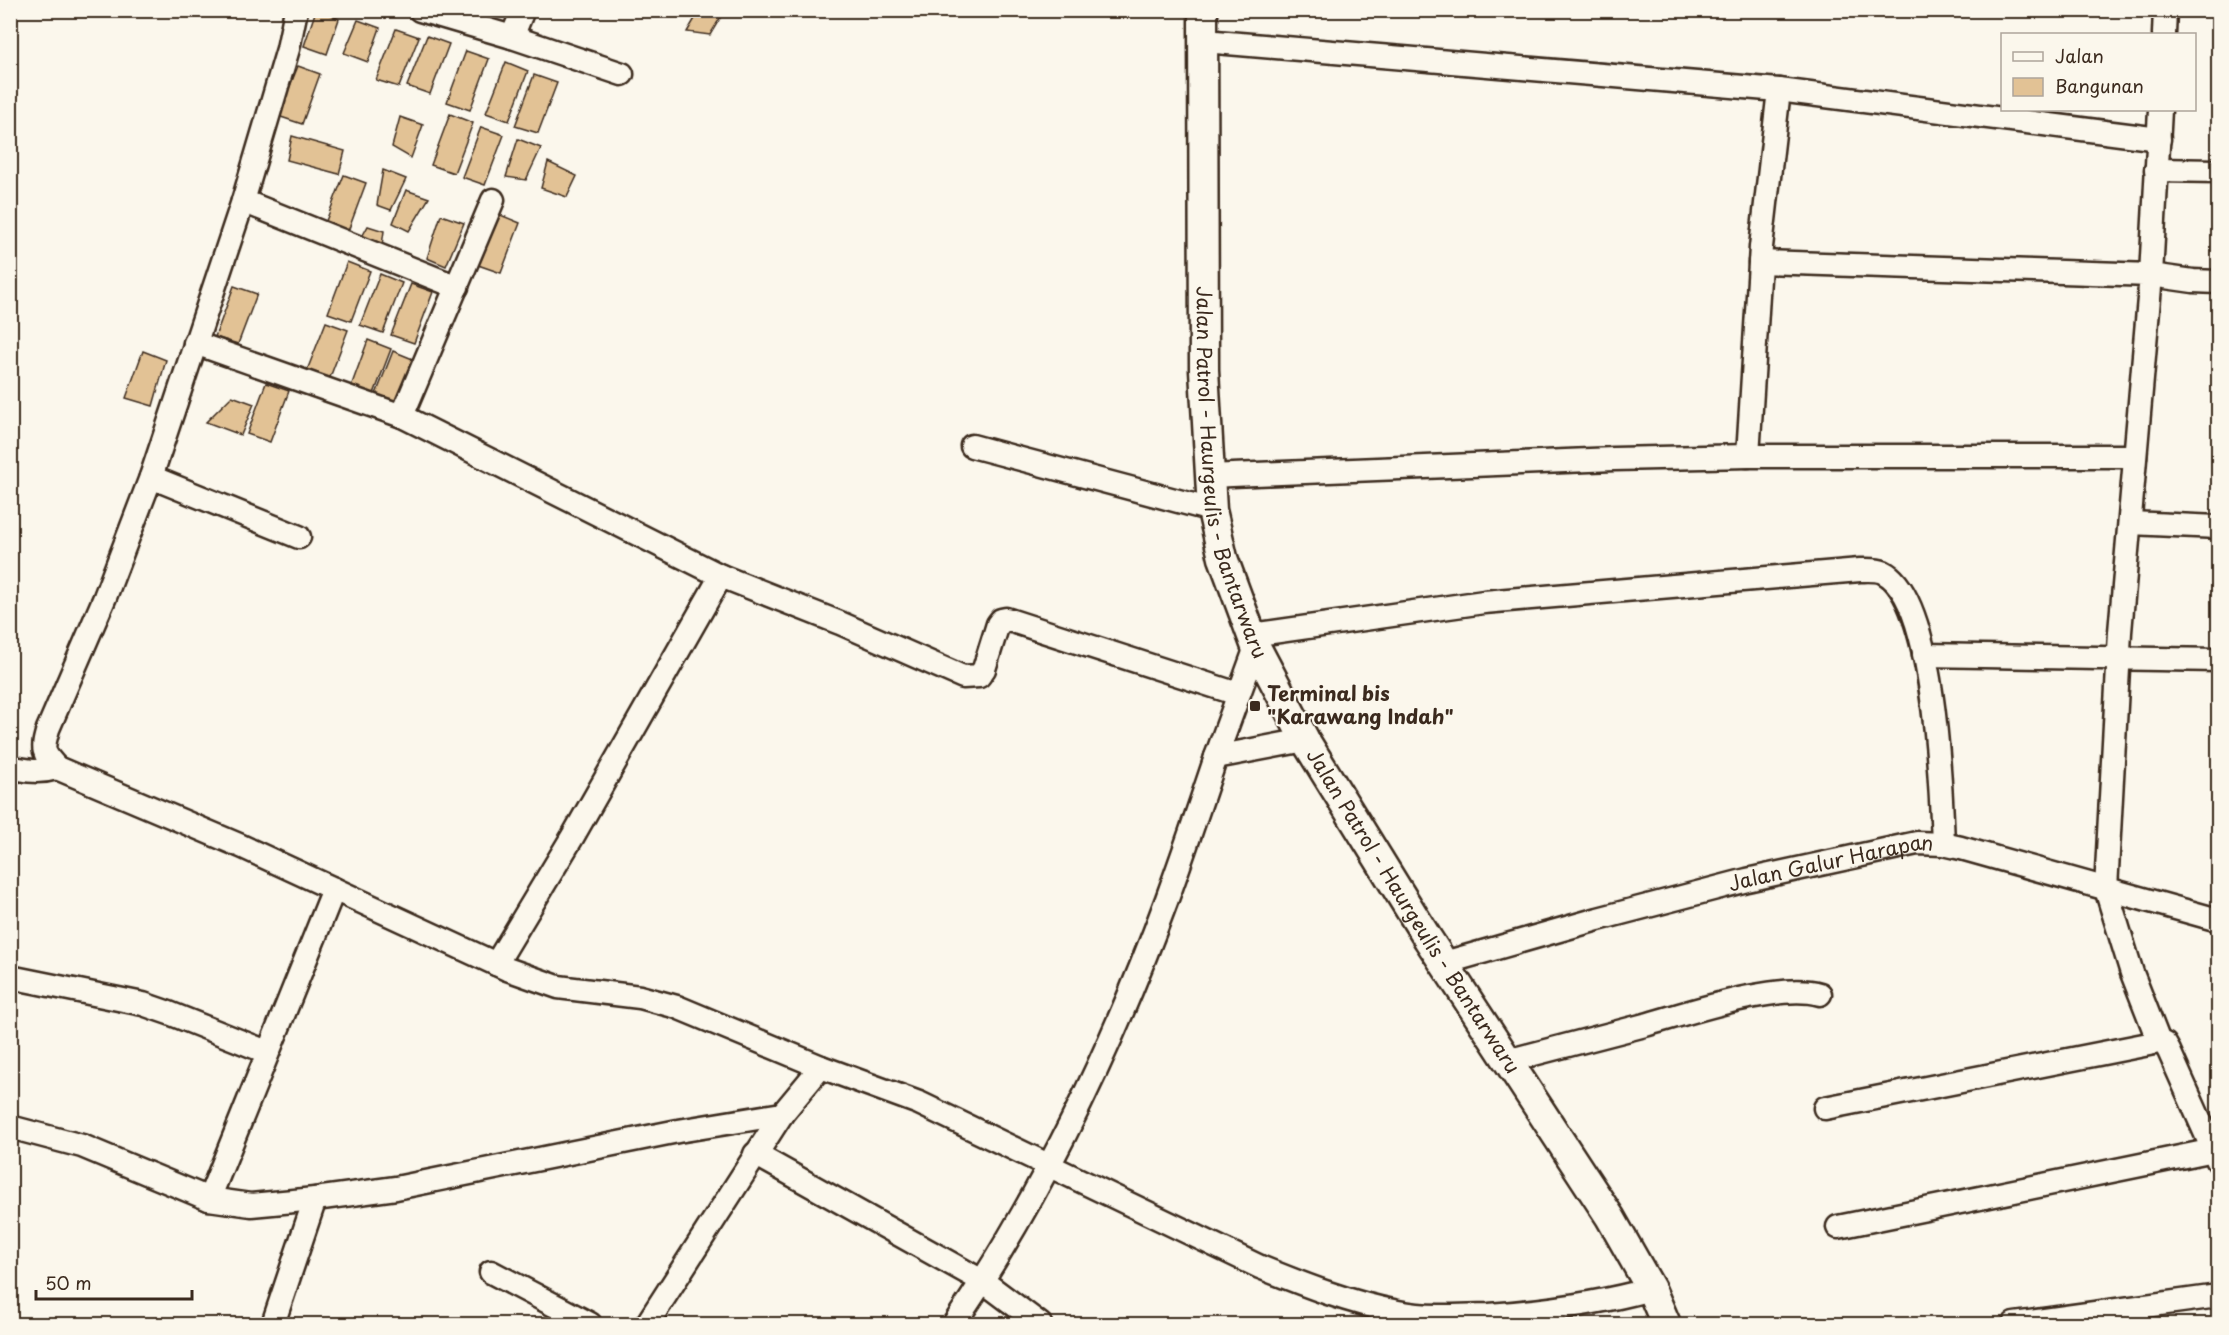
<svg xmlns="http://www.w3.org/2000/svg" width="2229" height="1335" font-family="'Playpen Sans',sans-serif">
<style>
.building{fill:#e2c295;stroke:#3b2a1e;stroke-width:1.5}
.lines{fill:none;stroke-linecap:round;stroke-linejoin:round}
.minor-casing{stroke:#3b2a1e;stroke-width:27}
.major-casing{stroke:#3b2a1e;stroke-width:33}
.minor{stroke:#fbf7ec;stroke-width:22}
.major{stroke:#fbf7ec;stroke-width:28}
.poi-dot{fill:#3b2a1e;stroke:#fbf7ec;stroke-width:2}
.labels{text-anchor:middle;stroke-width:4.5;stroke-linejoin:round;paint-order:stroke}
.street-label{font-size:20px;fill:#3b2a1e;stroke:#fbf7ec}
.poi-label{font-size:20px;font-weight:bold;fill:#3b2a1e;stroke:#fbf7ec;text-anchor:start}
</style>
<rect width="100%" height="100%" fill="#fbf7ec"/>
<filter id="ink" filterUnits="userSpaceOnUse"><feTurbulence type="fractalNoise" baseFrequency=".0167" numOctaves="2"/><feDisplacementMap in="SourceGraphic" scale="12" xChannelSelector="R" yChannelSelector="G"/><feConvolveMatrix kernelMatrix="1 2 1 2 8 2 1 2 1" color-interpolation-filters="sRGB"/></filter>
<g filter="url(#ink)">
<g class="building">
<path d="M316,10H322L339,19L327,54L304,46Z"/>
<path d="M468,10H494L488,26L465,19Z"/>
<path d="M700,10H725L710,35L687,32Z"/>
<path d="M358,20L380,28L368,62L344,53Z"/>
<path d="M396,29L419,37L399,87L376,80Z"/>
<path d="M427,36L449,44L430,94L407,86Z"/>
<path d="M466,51L489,59L470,110L447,102Z"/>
<path d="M506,62L528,71L509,121L486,113Z"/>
<path d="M298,66L320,74L302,124L278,116Z"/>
<path d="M534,75L557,83L538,133L515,126Z"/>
<path d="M450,114L473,123L454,173L431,165Z"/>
<path d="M400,117L423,125L411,158L392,147Z"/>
<path d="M481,127L504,135L485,185L462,177Z"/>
<path d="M292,136L345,151L339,174L287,160Z"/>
<path d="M518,139L541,148L526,180L506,177Z"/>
<path d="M548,162L577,176L567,197L541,188Z"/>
<path d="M383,170L406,179L391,210L377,205Z"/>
<path d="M344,175L366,183L347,234L324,226Z"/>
<path d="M406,190L429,198L409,231L393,223Z"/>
<path d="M498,214L520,223L501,273L478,265Z"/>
<path d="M441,215L464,223L446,266L427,258Z"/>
<path d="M368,226L384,231L381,252L358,244Z"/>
<path d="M347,262L370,271L351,321L328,313Z"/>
<path d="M380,274L402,283L383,333L360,325Z"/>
<path d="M411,284L433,292L414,343L391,335Z"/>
<path d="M234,286L257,294L238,344L215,337Z"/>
<path d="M326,322L348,330L329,380L306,373Z"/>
<path d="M368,340L391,349L372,399L349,392Z"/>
<path d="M143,351L166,360L153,406L126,398Z"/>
<path d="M393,351L415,360L396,410L373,402Z"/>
<path d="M266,383L289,391L270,442L247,434Z"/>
<path d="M232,396L254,404L241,435L206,422Z"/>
</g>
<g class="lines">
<g class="minor-casing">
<g id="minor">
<path d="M296,10L288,49L243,201L151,477L105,597L48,729C42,750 42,752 57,768L241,846L507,969L558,987L640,997L677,1007L821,1067L919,1103L1260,1267C1304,1285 1350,1303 1398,1312C1428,1318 1459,1316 1489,1315C1544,1311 1597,1304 1651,1289"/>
<path d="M420,10L512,37L523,10"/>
<path d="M2164,34L2165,10"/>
<path d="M512,37L622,74"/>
<path d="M1204,41L1779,90L2159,139"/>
<path d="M2160,110L2151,275L2193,281L2218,282"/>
<path d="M2156,170L2218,171"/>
<path d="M243,201L457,287"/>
<path d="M1760,262L2151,275L2120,632L2106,889L2132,973L2159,1042"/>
<path d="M195,343L402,416L493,200"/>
<path d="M402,416L721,576"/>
<path d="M972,446L1212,510"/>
<path d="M1748,456L1761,247L1779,90"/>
<path d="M1209,476L1614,459L1748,456H2135"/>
<path d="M151,477L299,537"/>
<path d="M2130,523L2218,527"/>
<path d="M1251,635L1484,602L1860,570C1867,570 1876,569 1883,572C1935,597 1941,790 1943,844"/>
<path d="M1256,647L1216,757L1305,740"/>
<path d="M1924,655L2218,660"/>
<path d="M10,767C27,771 40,773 57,768"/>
<path id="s1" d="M1444,963L1598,919L1747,880L1917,843L1943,844L1961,848L2218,920"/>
<path d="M496,964L573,836L721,576L840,623L963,677L979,676L984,669L998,624L1001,620L1006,619L1238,694"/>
<path d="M10,977L143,1004L169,1013L267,1052"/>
<path d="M1507,1061C1553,1049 1599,1037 1645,1025C1688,1013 1779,982 1820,994"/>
<path d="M1825,1108L2159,1042L2165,1044L2169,1051L2218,1161"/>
<path d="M10,1127L82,1146L209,1199L251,1205L315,1199L396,1188L678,1131L782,1114"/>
<path d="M755,1154L984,1282L1040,1324"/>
<path d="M209,1199L334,889"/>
<path d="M1838,1227L2214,1150"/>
<path d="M491,1272L590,1324"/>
<path d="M273,1324L315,1199"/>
<path d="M647,1324L782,1114L821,1067"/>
<path d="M954,1324C1043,1193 1112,1048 1167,899C1184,852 1200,805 1216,757"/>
<path d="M2014,1324L2218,1296"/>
</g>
</g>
<g class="major-casing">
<g id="major">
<path id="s2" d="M1203,10L1204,370L1212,510L1223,558L1256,647L1305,740L1428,939L1610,1217L1651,1289L1666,1324"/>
</g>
</g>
<use href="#minor" class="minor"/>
<use href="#major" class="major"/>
</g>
</g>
<rect class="poi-dot" x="1249" y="700" width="12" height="12" rx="3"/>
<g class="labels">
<g class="street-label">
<text dy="7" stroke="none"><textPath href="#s2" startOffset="466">Jalan Patrol - Haurgeulis - Bantarwaru</textPath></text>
<text dy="7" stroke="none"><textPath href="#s1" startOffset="400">Jalan Galur Harapan</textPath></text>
<text dy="7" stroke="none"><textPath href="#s2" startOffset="952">Jalan Patrol - Haurgeulis - Bantarwaru</textPath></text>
</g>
<g class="poi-label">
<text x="1267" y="701">Terminal bis<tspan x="1267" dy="23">"Karawang Indah"</tspan></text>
</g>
</g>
<rect width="2229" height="1335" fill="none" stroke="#fbf7ec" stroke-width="36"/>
<rect x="18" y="18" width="2193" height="1299" fill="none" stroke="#3b2a1e" stroke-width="2" filter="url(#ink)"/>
<rect x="2001" y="33" width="195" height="78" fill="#fbf7ec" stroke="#aea59a" stroke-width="1.5"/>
<rect x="2013" y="52" width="30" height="9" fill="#fbf7ec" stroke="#aea59a" stroke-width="1.5"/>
<text x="2055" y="63" font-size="18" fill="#3b2a1e">Jalan</text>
<rect x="2013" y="78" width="30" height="18" fill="#e2c295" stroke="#aea59a" stroke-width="1.5"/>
<text x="2055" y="93" font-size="18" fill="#3b2a1e">Bangunan</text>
<path d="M36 1290v9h156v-9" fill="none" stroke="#3b2a1e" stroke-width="3"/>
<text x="45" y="1290" font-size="18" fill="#3b2a1e" stroke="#fbf7ec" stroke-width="4.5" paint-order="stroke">50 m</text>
</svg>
